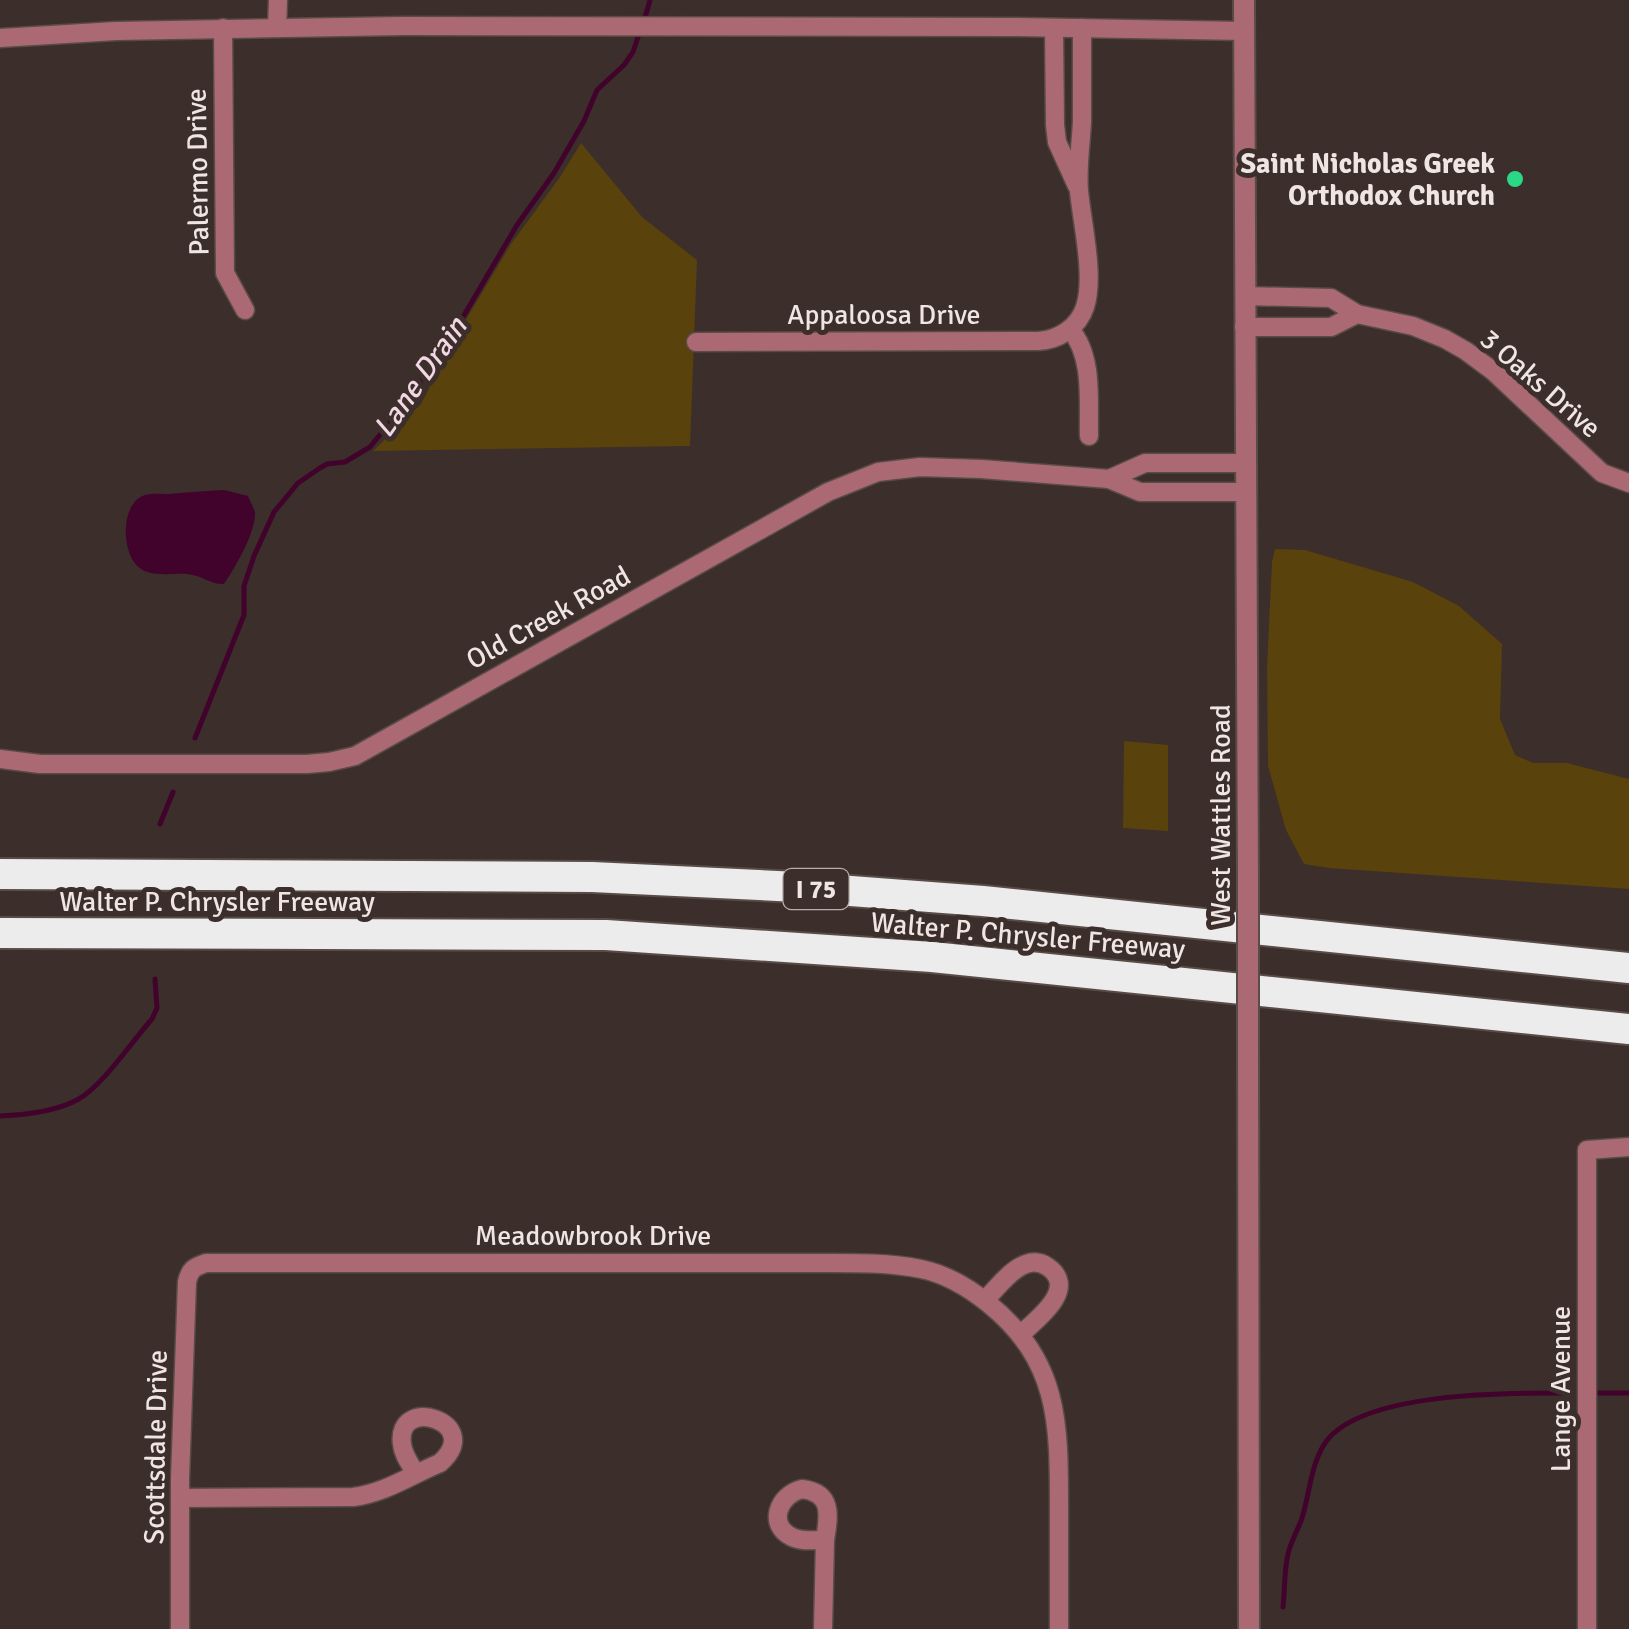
<svg xmlns="http://www.w3.org/2000/svg" width="1629" height="1629" font-family="Signika,sans-serif">
<style>
.green{fill:#59420b}
.water{fill:#41032b}
.lines{fill:none;stroke-linecap:round;stroke-linejoin:round}
.stream{stroke:#41032b;stroke-width:5}
.minor-casing{stroke:#594b47;stroke-width:21}
.tertiary-casing{stroke:#594b47;stroke-width:24}
.motorway-casing{stroke:#594b47;stroke-width:34}
.minor{stroke:#ab6a73;stroke-width:18}
.tertiary{stroke:#ab6a73;stroke-width:20}
.motorway{stroke:#ececec;stroke-width:30}
.tertiary-bridge-casing{stroke:#594b47;stroke-width:24;stroke-linecap:butt}
.tertiary-bridge{stroke:#ab6a73;stroke-width:20}
.poi-dot{fill:#2ad885;stroke:#3c2e2a;stroke-width:4}
.labels{text-anchor:middle;stroke-width:10;stroke-linejoin:round;paint-order:stroke}
.shield{fill:#3c2e2a;stroke:#b9aeab;stroke-width:2.5}
.shield-label{font-size:25px;font-weight:bold;fill:#efe5e2}
.poi-label{font-size:28px;font-weight:bold;fill:#efe5e2;stroke:#3c2e2a;text-anchor:end}
.street-label{font-size:28px;fill:#efe5e2;stroke:#3c2e2a}
.water-label{font-size:30px;font-style:italic;fill:#f1d8e4;stroke:#3c2e2a}
</style>
<rect width="100%" height="100%" fill="#3c2e2a"/>
<g class="green">
<path d="M581,143L642,217L697,260L690,446L373,451L421,404L452,343L511,244L560,177Z"/>
<path d="M1275,549L1305,550L1413,582L1459,606L1502,644L1500,719L1515,755L1533,763H1567L1629,779V889L1329,868L1304,864L1286,830L1268,766L1267,667L1272,562Z"/>
<path d="M1124,741L1168,745V831L1123,828Z"/>
</g>
<path class="water" d="M224,490L248,496C250,502 254,507 255,513C256,532 235,568 224,584C212,585 201,575 187,574C174,573 152,577 141,569C121,557 119,503 145,495C152,493 162,494 169,494C187,492 206,491 224,490Z"/>
<g class="lines">
<g class="stream">
<path d="M644,21L650,0"/>
<path d="M195,738L244,615V586L254,556L274,512L298,483L320,468L327,464L345,462L370,447L413,394L434,358L463,317L517,225L554,173L584,121L597,90L624,65L633,52L640,31"/>
<path d="M160,824L173,792"/>
<path d="M0,1116C26,1115 54,1112 77,1100C101,1088 133,1040 152,1019L157,1008L155,979"/>
<path d="M1598,1393H1629"/>
<path d="M1283,1607C1285,1590 1284,1570 1288,1554C1291,1541 1298,1530 1302,1518C1310,1493 1311,1460 1328,1439C1369,1391 1512,1393 1571,1393"/>
</g>
<g class="minor-casing">
<g id="minor">
<path d="M223,28L225,273L245,310"/>
<path d="M277,28L278,0"/>
<path d="M1054,28L1055,125L1057,142L1077,186"/>
<path d="M0,38L116,31L403,26L1011,27L1244,31"/>
<path d="M1245,296L1331,298L1357,314L1413,326L1445,339L1466,351L1493,371L1602,473L1629,483"/>
<path d="M1244,327H1331L1357,314"/>
<path d="M1070,329C1094,357 1088,401 1089,436"/>
<path d="M696,342L1038,341C1058,340 1078,328 1085,307C1095,276 1082,223 1079,191C1077,168 1081,144 1082,121C1082,90 1082,59 1082,28"/>
<path d="M1109,479L1145,463H1245"/>
<path d="M0,759L40,764H307L329,762L355,756L828,492L878,472L920,467L981,469L1109,479L1140,492H1246"/>
<path d="M985,1300C996,1289 1011,1269 1026,1264C1034,1261 1041,1262 1048,1267C1079,1289 1036,1320 1020,1335"/>
<path d="M802,1489C833,1493 829,1515 825,1540C815,1540 802,1542 792,1537C767,1525 778,1495 802,1489Z"/>
<path d="M180,1498L353,1497C385,1493 411,1475 440,1463C486,1422 395,1394 402,1444C403,1455 411,1465 416,1474"/>
<path d="M180,1629V1479L187,1282C190,1269 194,1267 206,1263H813C848,1263 886,1262 921,1269C946,1274 969,1288 989,1304C1059,1361 1059,1423 1059,1506C1059,1547 1059,1588 1059,1629"/>
<path d="M823,1629L825,1540"/>
<path d="M1587,1629V1150L1629,1147"/>
</g>
</g>
<g class="tertiary-casing">
<g id="tertiary">
<path d="M1244,0L1248,883"/>
<path d="M1248,1030L1249,1629"/>
</g>
</g>
<g class="motorway-casing">
<g id="motorway">
<path d="M0,874L592,877L798,887L983,901L1629,968"/>
<path d="M0,933L606,935L932,957L1629,1029"/>
</g>
</g>
<use href="#minor" class="minor"/>
<use href="#tertiary" class="tertiary"/>
<use href="#motorway" class="motorway"/>
<g class="tertiary-bridge-casing">
<path id="tertiary-bridge" d="M1248,1030V883"/>
</g>
<use href="#tertiary-bridge" class="tertiary-bridge"/>
</g>
<circle class="poi-dot" cx="1515" cy="179" r="10"/>
<g class="labels">
<rect class="shield" x="783.5" y="869" width="65" height="40" rx="8"/>
<g class="shield-label">
<text x="816" y="898">I 75</text>
</g>
<g class="poi-label">
<text x="1495" y="173">Saint Nicholas Greek<tspan x="1495" dy="32">Orthodox Church</tspan></text>
</g>
<g class="street-label">
<text transform="translate(197 172) rotate(-91)" y="10">Palermo Drive</text>
<text x="884" y="324">Appaloosa Drive</text>
<text transform="translate(1541 383) rotate(41)" y="10">3 Oaks Drive</text>
<text transform="translate(548 617) rotate(-29)" y="10">Old Creek Road</text>
<text transform="translate(1220 815) rotate(-90)" y="10">West Wattles Road</text>
<text x="217" y="911">Walter P. Chrysler Freeway</text>
<text transform="translate(1028 935) rotate(5)" y="10">Walter P. Chrysler Freeway</text>
<text x="593" y="1245">Meadowbrook Drive</text>
<text transform="translate(1560 1389) rotate(-90)" y="10">Lange Avenue</text>
<text transform="translate(155 1447) rotate(-89)" y="10">Scottsdale Drive</text>
</g>
<g class="water-label">
<text transform="translate(420 377) rotate(-55)" y="10">Lane Drain</text>
</g>
</g>
</svg>
